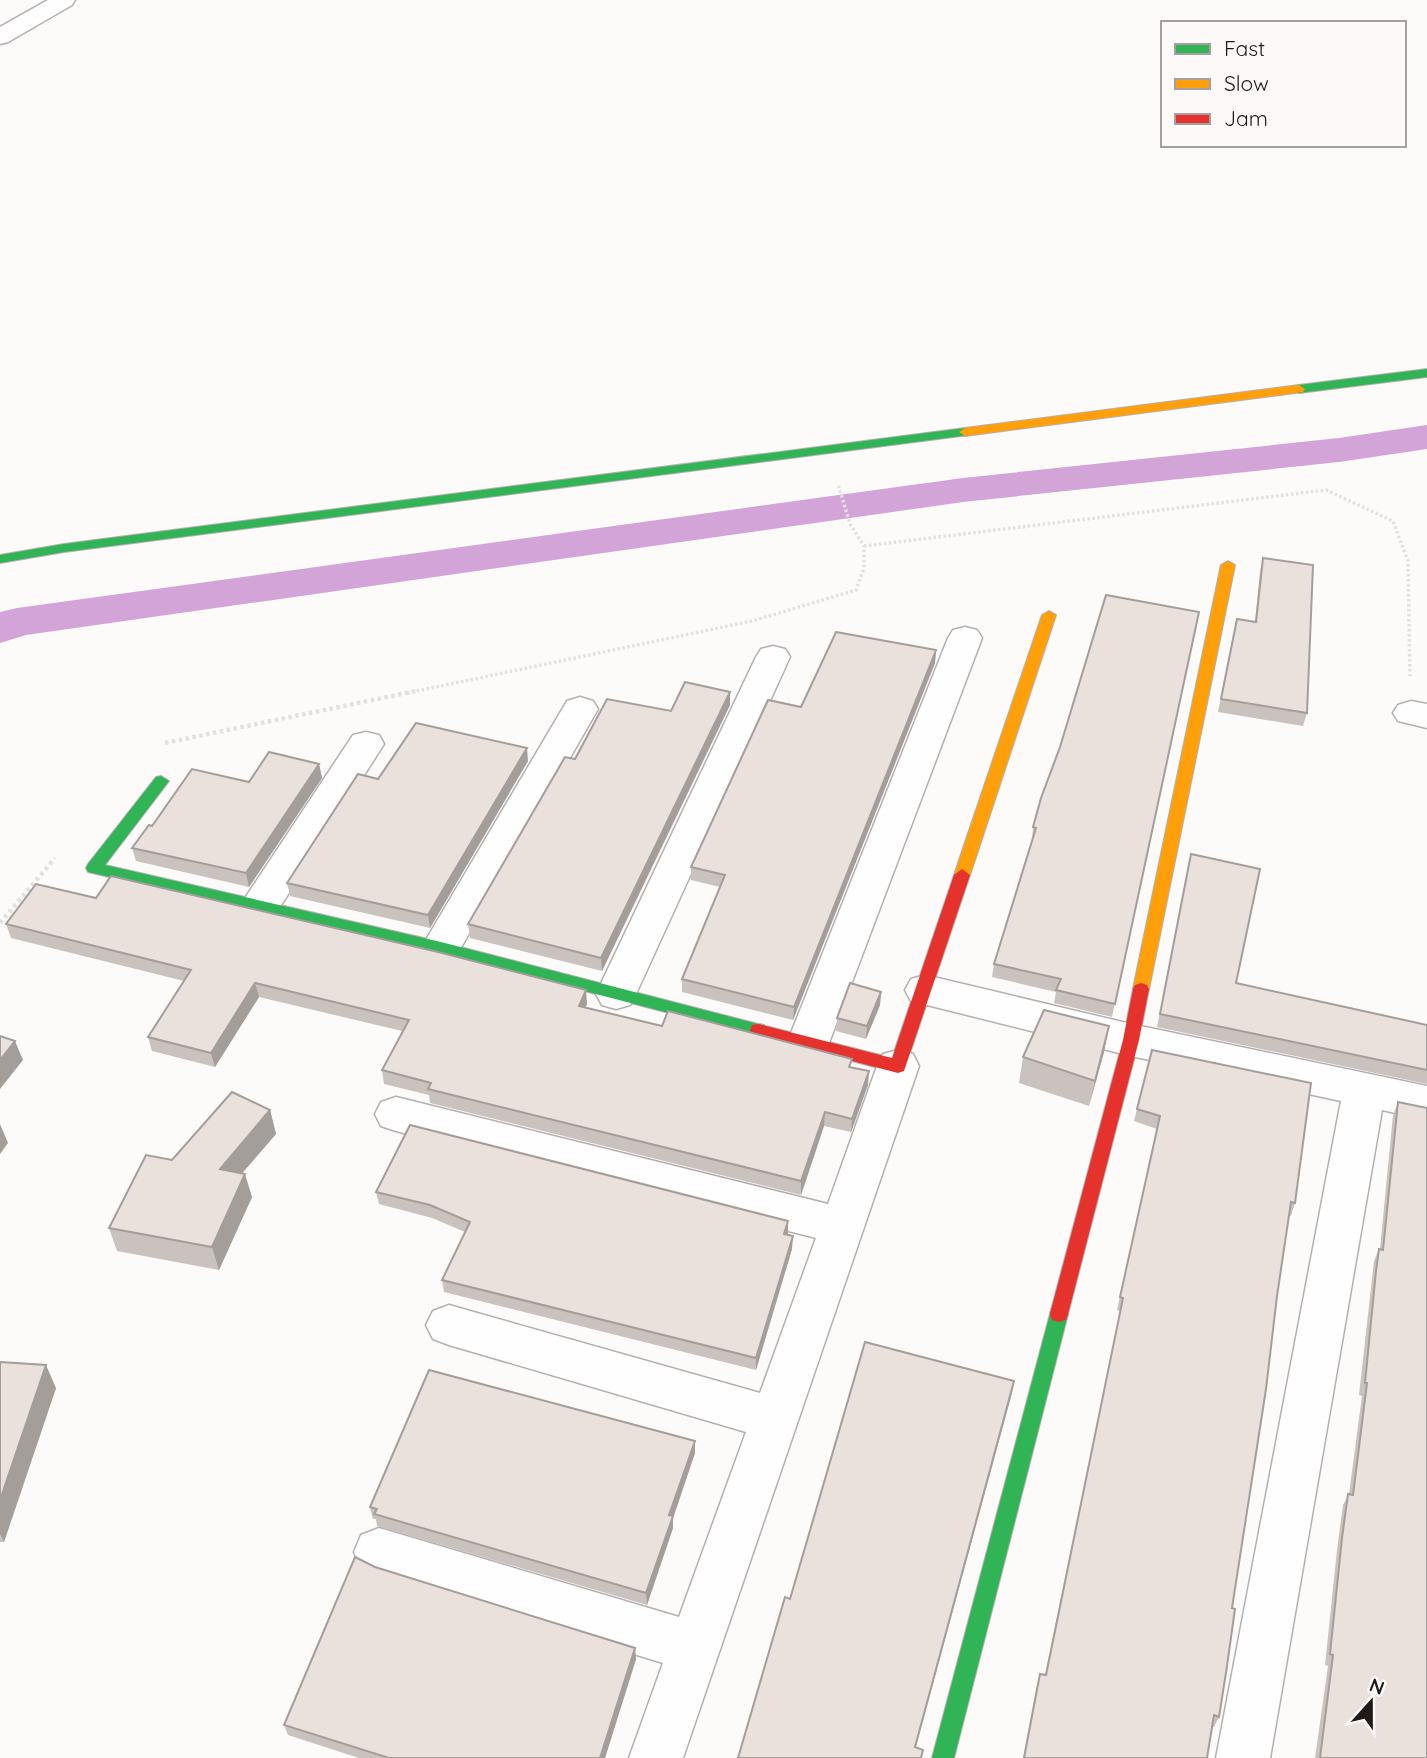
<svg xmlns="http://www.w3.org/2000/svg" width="1427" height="1758" font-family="Quicksand,sans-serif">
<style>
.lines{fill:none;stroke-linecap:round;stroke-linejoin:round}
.canal{fill:#d2a4d8;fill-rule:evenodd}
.street-casing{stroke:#b5b0b0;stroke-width:3}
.fast-casing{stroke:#b5b0b0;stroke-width:2}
.slow-casing{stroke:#b5b0b0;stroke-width:2}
.jam-casing{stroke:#b5b0b0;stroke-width:2}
.path-far1{stroke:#e2e1e1;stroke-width:3.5;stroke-dasharray:2.5 2.5;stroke-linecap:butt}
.path{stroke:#e2e1e1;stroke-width:4.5;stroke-dasharray:3.5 3.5;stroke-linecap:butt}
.street{fill:#fffefe;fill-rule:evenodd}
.fast{fill:#30b455;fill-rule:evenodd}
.slow{fill:#ff9f0a;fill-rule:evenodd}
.jam{fill:#e5322d;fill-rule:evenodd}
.wall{fill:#c9c2be}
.shaded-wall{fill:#a49e9b}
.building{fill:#eae1dd;stroke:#a49e9b;stroke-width:2}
</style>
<rect width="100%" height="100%" fill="#fdfafa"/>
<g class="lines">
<path class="canal" d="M1427,425V449L1339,462L963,502L26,635L0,643V612L17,608L963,478L1339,438Z"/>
<g class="street-casing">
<g id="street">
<path d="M48,0H75L72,5L8,42L0,44V27Z"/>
<path d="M965,627L977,630L982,638L829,1043L823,1054L808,1059L793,1054L787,1043L948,638L953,630Z"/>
<path d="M773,646L785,649L790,657L636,994L630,1005L616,1009L602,1005L596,994L756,657L761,649Z"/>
<path d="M580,697L593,701L598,709L455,958L441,963L427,958L421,948L427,938L567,701Z"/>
<path d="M1411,701L1427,704V728L1398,721L1393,713L1398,705Z"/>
<path d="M366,732L379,735L384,744L273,918L259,922L245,918L239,908L245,898L353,735Z"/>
<path d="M925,975L1131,1024L1427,1086V1120L1382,1110L1270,1758H1216L1341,1101L1131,1056L911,1001L905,990L911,979Z"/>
<path d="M898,1050L913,1054L919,1066L683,1758H629L663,1663L379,1576L361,1569L354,1552L361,1535L379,1528L679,1617L746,1432L449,1345L433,1339L426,1325L433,1311L449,1305L760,1393L816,1238L396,1131L381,1126L375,1114L381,1102L396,1097L828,1204L877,1066L883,1054Z"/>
</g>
</g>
<g class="fast-casing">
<g id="fast">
<path d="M1427,369V377L1299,393L1293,389L1299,385Z"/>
<path d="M965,428L971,432L969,435L64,552L0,563V555L64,544Z"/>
<path d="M161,776L169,781L166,785L105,865L441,942L758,1024L764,1025L766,1030L764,1035L758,1036L441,954L88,872L86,868L88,864L156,777Z"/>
<path d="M1059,1306L1066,1308L1068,1314L954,1758H932L1050,1314L1052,1308Z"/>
</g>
</g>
<g class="slow-casing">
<g id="slow">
<path d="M1299,385L1305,389L1303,392L965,436L959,432L965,428Z"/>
<path d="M1228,561L1235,565L1149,989L1147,993H1135L1133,989L1221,565Z"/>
<path d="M1049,611L1056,615L970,875L962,881L956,879L954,875L1042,615Z"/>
</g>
</g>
<g class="jam-casing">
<g id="jam">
<path d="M962,869L970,875L904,1071L898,1073L752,1035L750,1030L752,1025L758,1024L892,1058L954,875Z"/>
<path d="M1141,983L1147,985L1149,989L1139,1040L1068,1314L1066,1320L1059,1322L1052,1320L1050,1314L1123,1040L1133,989L1135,985Z"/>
</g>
</g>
<g class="path-far1">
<path d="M864,546L1326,490L1393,521L1408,561L1410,677"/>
<path d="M407,693L752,621L856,590L864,568V546L850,524L838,484"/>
</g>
<g class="path">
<path d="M165,743L416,691"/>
<path d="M0,923L55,858"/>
</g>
<use href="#street" class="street"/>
<use href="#fast" class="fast"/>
<use href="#slow" class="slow"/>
<use href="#jam" class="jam"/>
</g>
<g class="wall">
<path d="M1263,558L1307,713L1303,726L1218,712L1234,632L1255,622L1260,571Z"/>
<path d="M1199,612L1112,1017L1054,1003L1056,992L992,977L994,964L1032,840L1033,827Z"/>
<path d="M936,650L935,663L793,1020L682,992V979L720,887L691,880V867L801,707Z"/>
<path d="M730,705L602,971L470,938L468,924L575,759L671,711Z"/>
<path d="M528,761L430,928L290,896L287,883L378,779Z"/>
<path d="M319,764L322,778L249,887L136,861L132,848L152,826L249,782Z"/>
<path d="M1191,854L1236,983L1427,1025V1084L1157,1027Z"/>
<path d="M96,898L587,1004L585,1007L662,1026L852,1067L868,1085L851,1132L824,1126L801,1195L430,1103L429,1095L384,1084L382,1070L402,1031L259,997L215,1067L152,1051L148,1037L184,981L11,938L6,924Z"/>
<path d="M881,992L880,1005L866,1039L836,1031L837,1018Z"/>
<path d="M1109,1026L1104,1052L1089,1106L1019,1083L1023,1057Z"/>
<path d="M1152,1050L1295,1203L1291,1216L1289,1215L1232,1608L1219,1717L1214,1727H1212L1207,1758H1023L1037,1685L1040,1674L1045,1675L1120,1311L1117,1310L1157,1129L1134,1121Z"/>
<path d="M1398,1102L1427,1758H1315L1328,1666L1325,1665L1337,1550L1343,1505L1349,1494L1362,1396L1359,1395L1374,1261L1379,1249H1380L1393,1115Z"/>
<path d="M270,1110L276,1134L242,1173L252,1197L219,1270L117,1251L109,1228L172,1160Z"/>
<path d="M376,1192L787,1235L792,1249L756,1370L444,1292L442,1280L465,1232L432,1218L379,1204Z"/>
<path d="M0,1362L56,1388L4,1542H0Z"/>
<path d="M695,1453L673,1518V1528L647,1605L377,1526L376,1519H373L370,1507Z"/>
<path d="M375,1567L635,1648L636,1659L605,1758H359L288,1735L284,1725Z"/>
</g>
<g class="shaded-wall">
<path d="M936,650L935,663L793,1020L794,1007Z"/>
<path d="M730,692V705L602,971L601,958Z"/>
<path d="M527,748L528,761L430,928L428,915Z"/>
<path d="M319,764L322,778L249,887L246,873Z"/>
<path d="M255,983L259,997L215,1067L211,1053Z"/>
<path d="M586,990L587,1004L580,1019L579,1006Z"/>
<path d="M881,992L880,1005L866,1039L867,1026Z"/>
<path d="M1109,1026L1104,1052L1089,1106L1095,1081Z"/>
<path d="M15,1041L23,1060L0,1089V1060Z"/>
<path d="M869,1071L868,1085L851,1132L852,1119Z"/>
<path d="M270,1110L276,1134L226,1192L220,1169Z"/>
<path d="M825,1112L824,1126L801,1195V1181Z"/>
<path d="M0,1124L8,1143L0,1154Z"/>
<path d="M245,1174L252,1197L219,1270L212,1247Z"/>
<path d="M788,1221V1233L783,1246L784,1234Z"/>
<path d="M793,1236L792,1249L756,1370V1358Z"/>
<path d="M46,1365L56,1388L4,1542L0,1534V1500Z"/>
<path d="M1014,1381L1012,1393L913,1757L915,1747Z"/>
<path d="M695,1441V1453L673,1518V1528L647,1605L646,1593L669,1515Z"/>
<path d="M635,1648L636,1659L605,1758H600Z"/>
</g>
<g class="building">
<path d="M1263,558L1313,565L1307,713L1221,699L1237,619L1256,622Z"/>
<path d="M1106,595L1199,612L1115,1004L1056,990L1061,979L994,964L1036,828L1033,827L1041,798L1060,747Z"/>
<path d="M836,632L936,650L794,1007L682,979L725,875L691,867L768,700L801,707Z"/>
<path d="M685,682L730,692L601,958L468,924L565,757L575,759L607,699L671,711Z"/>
<path d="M416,723L527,748L428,915L287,883L358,774L378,779Z"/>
<path d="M269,752L319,764L246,873L132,848L149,825L152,826L192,769L249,782Z"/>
<path d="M1191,854L1260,869L1236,983L1427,1025V1070L1160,1014Z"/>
<path d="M111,876L438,952L586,990L579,1006L662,1026L668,1011L852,1059L849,1067L869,1071L852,1119L825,1112L801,1181L428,1089L431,1083L382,1070L409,1020L255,983L211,1053L148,1037L191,970L6,924L36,884L96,898Z"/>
<path d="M850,983L881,992L867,1026L837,1018Z"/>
<path d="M1044,1010L1109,1026L1095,1081L1023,1057Z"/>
<path d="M0,1036L15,1041L0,1060Z"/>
<path d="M1152,1050L1311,1083L1295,1203L1291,1202L1277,1296L1266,1389L1232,1608L1235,1609L1227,1666L1219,1717L1214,1715L1207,1758H1024L1040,1674L1046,1675L1123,1298L1120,1297L1160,1116L1137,1109Z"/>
<path d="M232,1092L270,1110L220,1169L245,1174L212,1247L109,1228L146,1155L172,1160Z"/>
<path d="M1398,1102L1427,1108V1758H1320L1333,1655L1330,1654L1342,1538L1348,1494L1353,1495L1367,1383H1365L1376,1271L1379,1249L1383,1250Z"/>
<path d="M410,1125L788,1221L784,1234L793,1236L756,1358L442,1280L470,1222L430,1205L376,1192Z"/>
<path d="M865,1342L1014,1381L915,1747L923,1750L921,1758H738L785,1597L790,1599Z"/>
<path d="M0,1362L46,1365L0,1500Z"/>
<path d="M429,1370L695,1441L669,1515L673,1516L646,1593L374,1514L377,1509L370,1507Z"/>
<path d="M355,1557L375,1567L635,1648L600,1758H389L284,1725Z"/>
</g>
<rect x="1161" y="21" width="245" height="126" fill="#fef9f9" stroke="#a59f9f" stroke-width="2"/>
<rect x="1175" y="44" width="35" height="10" fill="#30b455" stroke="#a59f9f" stroke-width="2"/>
<text x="1224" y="56" font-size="21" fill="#201919">Fast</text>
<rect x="1175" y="79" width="35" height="10" fill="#ff9f0a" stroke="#a59f9f" stroke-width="2"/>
<text x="1224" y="91" font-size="21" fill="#201919">Slow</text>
<rect x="1175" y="114" width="35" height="10" fill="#e5322d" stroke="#a59f9f" stroke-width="2"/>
<text x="1224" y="126" font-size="21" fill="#201919">Jam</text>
<g transform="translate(1371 1702) rotate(21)" stroke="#fef9f9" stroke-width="5" paint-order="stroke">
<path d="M0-5L12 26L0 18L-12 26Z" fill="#201919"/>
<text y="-10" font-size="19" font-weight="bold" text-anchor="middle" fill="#201919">N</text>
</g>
</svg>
